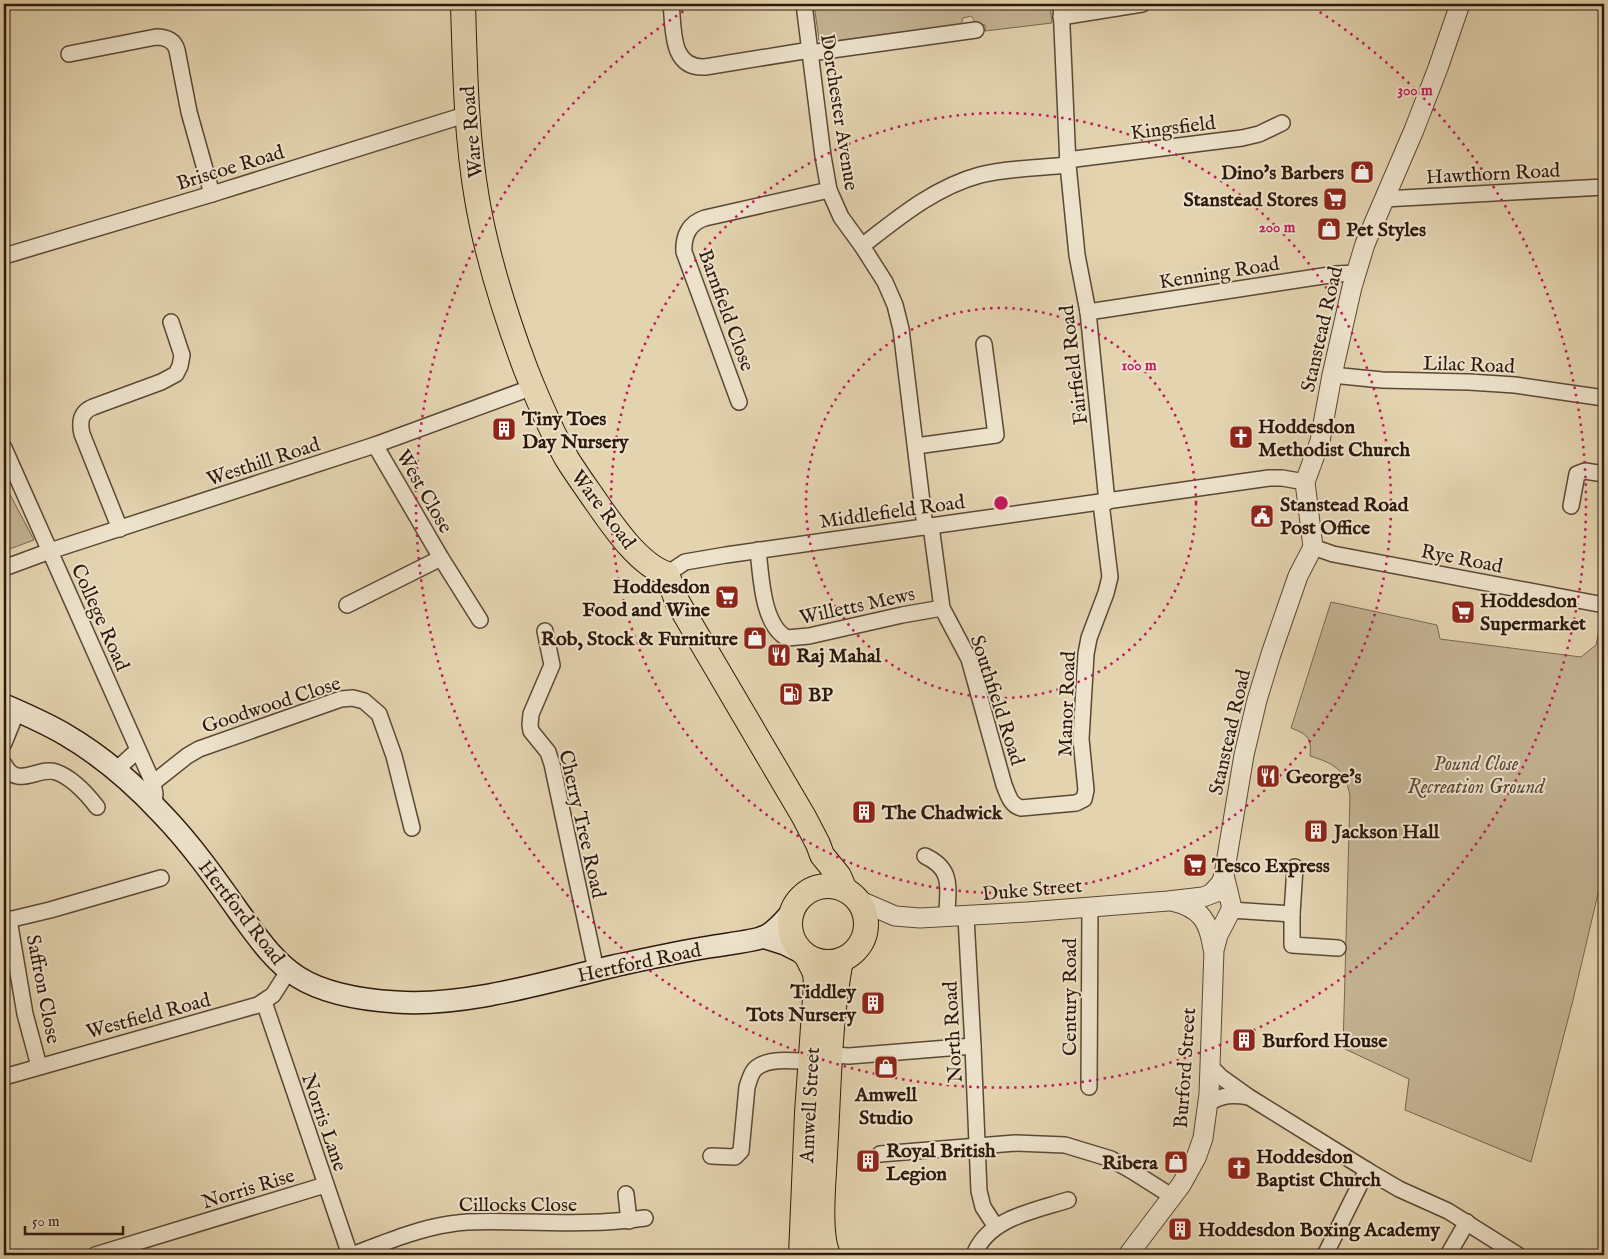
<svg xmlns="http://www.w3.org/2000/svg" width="1608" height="1259" font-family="'IM FELL English',serif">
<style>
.green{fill:#c4b393;stroke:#786650}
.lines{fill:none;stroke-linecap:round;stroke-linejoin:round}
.minor-casing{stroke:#5a4835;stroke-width:18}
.tertiary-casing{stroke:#5a4835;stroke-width:21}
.secondary-casing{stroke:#2d190c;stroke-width:24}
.primary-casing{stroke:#2d190c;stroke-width:26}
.minor{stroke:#ede2cb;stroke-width:15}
.tertiary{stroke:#ede2cb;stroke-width:19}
.secondary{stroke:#ede2cb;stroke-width:21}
.primary{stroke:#e3d3af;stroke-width:24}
.ring{fill:none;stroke:#c2185b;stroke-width:2.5;stroke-dasharray:2.5 5}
.labels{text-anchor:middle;stroke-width:4;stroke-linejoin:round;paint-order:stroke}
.street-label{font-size:20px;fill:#2d190c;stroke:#ede2cb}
.poi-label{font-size:20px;font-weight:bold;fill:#2d190c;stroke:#ede2cb;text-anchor:start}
.park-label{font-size:20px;font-style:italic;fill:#5a4734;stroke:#ede2cb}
.centre{fill:#c2185b;stroke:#ede2cb;stroke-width:2.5}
.ring-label{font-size:15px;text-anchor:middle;font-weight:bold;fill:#c2185b;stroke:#ede2cb;stroke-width:4;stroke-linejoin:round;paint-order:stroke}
</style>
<rect width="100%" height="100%" fill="#e3d3af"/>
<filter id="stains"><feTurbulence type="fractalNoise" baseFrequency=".004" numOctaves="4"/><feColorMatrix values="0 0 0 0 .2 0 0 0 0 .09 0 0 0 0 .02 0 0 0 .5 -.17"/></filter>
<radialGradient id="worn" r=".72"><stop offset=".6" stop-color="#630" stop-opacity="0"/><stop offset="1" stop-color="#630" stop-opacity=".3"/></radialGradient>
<g class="green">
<path d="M814,4H1050L1052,23L985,31V25L977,24L971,16L963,18L961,24L835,41L819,40Z"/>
<path d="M4,483L34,540L4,551Z"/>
<path d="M1331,602L1437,625L1440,639L1581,657L1596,645L1602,618H1604V868L1573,1000L1531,1162L1405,1110L1409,1079L1343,1048L1350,796C1345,769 1335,764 1310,756C1312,738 1307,734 1291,728Z"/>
</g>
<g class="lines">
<g class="minor-casing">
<g id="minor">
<path d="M671,4C674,29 670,69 705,67L810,50"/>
<path d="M804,4L823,156L829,190L841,217L862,246L885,282L895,305L901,329L925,527"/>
<path d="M1061,4L1068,165L1077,255L1088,312L1107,502"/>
<path d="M1061,17L1142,4"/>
<path d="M810,53L976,30"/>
<path d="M69,54L156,37C166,37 174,40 177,50L189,112L212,194"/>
<path d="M1067,160L1242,138L1259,134L1282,123"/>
<path d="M1384,199L1604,187"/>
<path d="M862,246C898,218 935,187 980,175C1008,168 1039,168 1068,165"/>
<path d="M4,256L212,194L468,114"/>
<path d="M1088,312L1336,274L1356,273"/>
<path d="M1332,375L1382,380L1469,382L1515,385L1604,398"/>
<path d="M739,402L684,252C683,236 689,223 705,218L829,190"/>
<path d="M375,445L441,558L480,620"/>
<path d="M916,446L996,435L984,344"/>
<path d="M4,448L153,783L155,794L154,805"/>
<path d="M1571,506L1577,474L1585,471L1604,474"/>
<path d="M931,526L942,608L969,659L1004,785C1008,794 1010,805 1021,808L1076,803L1084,799L1086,790L1081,739L1086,654L1089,638L1106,593L1110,577L1101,503"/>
<path d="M120,529L82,434C79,421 81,412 93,407L161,382L176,374L180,366L182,355L171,322"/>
<path d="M1313,547L1333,554L1604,605"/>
<path d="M758,550C761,575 762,625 787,638L809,636L902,615L942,608"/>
<path d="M4,568L50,551L375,445L533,387"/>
<path d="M667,574L685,562L726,555L1269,478H1282L1305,482"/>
<path d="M347,605L441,558"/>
<path d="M545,631L552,665L531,714L530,725L531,731L548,752L552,764L596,970"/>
<path d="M4,743L17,711"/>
<path d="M4,764C17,790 38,766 56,772C73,778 87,794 97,807"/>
<path d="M116,770L138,750"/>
<path d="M153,783L187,756L199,749L341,699L353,698L364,701L379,714L394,756L412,828"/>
<path d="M925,856C955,870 947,889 947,917"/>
<path d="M1231,910L1292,914L1295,867"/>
<path d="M1292,914V945L1338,948"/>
<path d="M966,917L973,1046L979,1191L983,1207L996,1227"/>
<path d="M9,920L25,1014L39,1066"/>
<path d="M4,921L50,910L161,878"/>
<path d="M264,1002L350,1255"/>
<path d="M831,1055L849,1056L973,1046"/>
<path d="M1210,1066L1221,1077L1249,1097L1370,1172L1399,1189L1448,1211L1518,1255"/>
<path d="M4,1077L258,1005L273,995L289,970"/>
<path d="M1089,1087L1090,907"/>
<path d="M1209,1103C1222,1095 1233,1094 1248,1097"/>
<path d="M880,1154L1015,1143L1065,1145L1111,1159L1132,1171L1173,1197"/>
<path d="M711,1156L735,1157L741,1151L747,1087C749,1081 751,1073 755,1069C767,1057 796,1061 811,1062"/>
<path d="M626,1194L629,1221"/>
<path d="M95,1255L325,1185"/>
<path d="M352,1255C384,1243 416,1229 450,1224C474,1220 499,1222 523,1222C564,1223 604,1224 645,1218"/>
<path d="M974,1255C988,1218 1034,1211 1068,1200"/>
<path d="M1325,1255L1367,1170"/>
<path d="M1448,1255L1467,1222"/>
</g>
</g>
<g class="tertiary-casing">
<g id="tertiary">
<path d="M1213,892L1221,883L1224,875L1244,755L1257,700L1271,654L1298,576L1313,547L1305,482L1320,441L1332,375L1352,287L1365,244L1414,130L1438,68L1460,4"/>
<path d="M858,900L895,916L920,918L1027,912L1168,901L1203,897L1219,891L1225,893"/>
<path d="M1172,901C1201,908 1209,921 1213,949"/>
<path d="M1128,1255L1181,1185L1196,1158L1203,1138L1209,1094L1214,950L1218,935L1231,910V904L1224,875"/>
</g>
</g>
<g class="secondary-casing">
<g id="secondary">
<path d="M4,705C25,714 46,723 66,735C102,756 134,784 162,814C191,844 215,878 239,912C256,935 273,961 298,977C325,994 364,1000 396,1002C466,1007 545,982 614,966C646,959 677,952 709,947C724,944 750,942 764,937C775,932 783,922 791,913"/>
<path d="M763,937L785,944L801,952"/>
</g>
</g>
<g class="primary-casing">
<g id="primary">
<path d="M463,4C465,69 466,135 477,199C487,258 505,314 526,370C538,400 551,431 567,459C577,475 588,490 599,506C615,529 640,565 667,574L677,601L804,817L818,844L822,855L839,876L845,890"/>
<circle cx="828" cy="924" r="38"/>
<path d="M801,1255L807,1113L816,984L815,973L807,957"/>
<path d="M828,1255C818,1232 824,1180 825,1153C829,1089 829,1023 841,960"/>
</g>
</g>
<use href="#minor" class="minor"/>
<use href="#tertiary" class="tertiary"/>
<use href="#secondary" class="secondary"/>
<use href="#primary" class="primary"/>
</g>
<g class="ring">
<circle cx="1001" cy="503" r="195"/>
<circle cx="1001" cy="503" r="390"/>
<path d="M1307 4A585 585 0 1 1 695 4"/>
</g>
<defs>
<g id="shop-square" transform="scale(1.25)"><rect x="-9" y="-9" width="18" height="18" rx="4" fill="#8f2418" stroke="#ede2cb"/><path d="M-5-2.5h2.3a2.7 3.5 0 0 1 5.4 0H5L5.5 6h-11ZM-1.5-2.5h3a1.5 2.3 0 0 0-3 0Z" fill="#fff"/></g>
<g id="supermarket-square" transform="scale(1.25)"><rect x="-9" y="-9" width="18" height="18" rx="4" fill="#8f2418" stroke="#ede2cb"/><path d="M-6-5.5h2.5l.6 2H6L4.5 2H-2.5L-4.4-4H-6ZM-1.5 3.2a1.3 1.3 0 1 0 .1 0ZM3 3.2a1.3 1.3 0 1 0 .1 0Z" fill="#fff"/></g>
<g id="building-square" transform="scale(1.25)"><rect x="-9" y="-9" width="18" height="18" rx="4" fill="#8f2418" stroke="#ede2cb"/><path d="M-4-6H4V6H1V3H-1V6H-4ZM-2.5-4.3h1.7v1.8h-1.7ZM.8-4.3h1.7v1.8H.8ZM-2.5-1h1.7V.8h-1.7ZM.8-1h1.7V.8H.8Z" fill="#fff"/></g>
<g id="church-square" transform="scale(1.25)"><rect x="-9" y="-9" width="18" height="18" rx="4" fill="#8f2418" stroke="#ede2cb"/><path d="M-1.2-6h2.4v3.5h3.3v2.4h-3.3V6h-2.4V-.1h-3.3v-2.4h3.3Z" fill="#fff"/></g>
<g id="civic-square" transform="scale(1.25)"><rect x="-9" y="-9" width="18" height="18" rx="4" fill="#8f2418" stroke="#ede2cb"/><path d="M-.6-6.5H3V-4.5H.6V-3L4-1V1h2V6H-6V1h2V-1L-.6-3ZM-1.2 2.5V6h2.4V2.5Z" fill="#fff"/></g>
<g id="restaurant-square" transform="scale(1.25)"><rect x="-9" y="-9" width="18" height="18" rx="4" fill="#8f2418" stroke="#ede2cb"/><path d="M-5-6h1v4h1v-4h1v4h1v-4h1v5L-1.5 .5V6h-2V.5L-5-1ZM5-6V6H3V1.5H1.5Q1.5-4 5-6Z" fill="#fff"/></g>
<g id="fuel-square" transform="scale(1.25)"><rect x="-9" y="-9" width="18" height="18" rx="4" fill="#8f2418" stroke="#ede2cb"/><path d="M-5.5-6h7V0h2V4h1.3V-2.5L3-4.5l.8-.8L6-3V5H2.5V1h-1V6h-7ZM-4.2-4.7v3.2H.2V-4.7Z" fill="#fff"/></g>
</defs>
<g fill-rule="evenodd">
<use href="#shop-square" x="1362" y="172"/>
<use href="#supermarket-square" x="1335" y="199"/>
<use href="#shop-square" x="1329" y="229"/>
<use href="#building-square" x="504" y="429"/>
<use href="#church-square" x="1241" y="437"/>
<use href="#civic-square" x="1262" y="516"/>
<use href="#supermarket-square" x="727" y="597"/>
<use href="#supermarket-square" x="1463" y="612"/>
<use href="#shop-square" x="755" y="638"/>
<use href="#restaurant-square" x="779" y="655"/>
<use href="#fuel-square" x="791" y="694"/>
<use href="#restaurant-square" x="1268" y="776"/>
<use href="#building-square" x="864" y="812"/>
<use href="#building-square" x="1316" y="831"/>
<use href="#supermarket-square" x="1195" y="865"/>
<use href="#building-square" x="873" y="1003"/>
<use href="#building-square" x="1244" y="1040"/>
<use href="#shop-square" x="886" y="1067"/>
<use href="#building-square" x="868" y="1161"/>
<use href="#shop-square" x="1176" y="1162"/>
<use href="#church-square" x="1239" y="1168"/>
<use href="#building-square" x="1180" y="1229"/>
</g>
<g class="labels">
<g class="street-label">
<text transform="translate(840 112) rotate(81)" y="7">Dorchester Avenue</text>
<text transform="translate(1173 127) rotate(-7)" y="7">Kingsfield</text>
<text transform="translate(471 132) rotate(-95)" y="7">Ware Road</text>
<text transform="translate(230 167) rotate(-17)" y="7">Briscoe Road</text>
<text transform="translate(1493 173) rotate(-3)" y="7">Hawthorn Road</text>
<text transform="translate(1219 272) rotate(-9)" y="7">Kenning Road</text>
<text transform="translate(727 310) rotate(70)" y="7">Barnfield Close</text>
<text transform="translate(1321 329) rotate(-77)" y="7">Stanstead Road</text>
<text transform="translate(1469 364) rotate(2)" y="7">Lilac Road</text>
<text transform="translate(1073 365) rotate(-97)" y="7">Fairfield Road</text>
<text transform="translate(263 461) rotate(-18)" y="7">Westhill Road</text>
<text transform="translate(425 491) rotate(60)" y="7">West Close</text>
<text transform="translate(604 509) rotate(53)" y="7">Ware Road</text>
<text transform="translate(892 511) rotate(-8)" y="7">Middlefield Road</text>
<text transform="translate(1462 558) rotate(11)" y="7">Rye Road</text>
<text transform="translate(857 605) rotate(-12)" y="7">Willetts Mews</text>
<text transform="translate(101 617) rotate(66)" y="7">College Road</text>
<text transform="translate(998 700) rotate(72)" y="7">Southfield Road</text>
<text transform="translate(271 704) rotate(-18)" y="7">Goodwood Close</text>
<text transform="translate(1066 704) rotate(-88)" y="7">Manor Road</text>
<text transform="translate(1229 732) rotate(-77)" y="7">Stanstead Road</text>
<text transform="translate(583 824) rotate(77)" y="7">Cherry Tree Road</text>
<text transform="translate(1032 889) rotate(-5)" y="7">Duke Street</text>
<text transform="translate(242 912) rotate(52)" y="7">Hertford Road</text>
<text transform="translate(639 962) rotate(-12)" y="7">Hertford Road</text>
<text transform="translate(44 989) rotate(79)" y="7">Saffron Close</text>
<text transform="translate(1069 997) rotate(-90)" y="7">Century Road</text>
<text transform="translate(148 1015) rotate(-15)" y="7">Westfield Road</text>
<text transform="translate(952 1032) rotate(-93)" y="7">North Road</text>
<text transform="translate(1184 1068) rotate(-86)" y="7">Burford Street</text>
<text transform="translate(809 1105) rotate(-87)" y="7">Amwell Street</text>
<text transform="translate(325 1122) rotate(71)" y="7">Norris Lane</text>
<text transform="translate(248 1188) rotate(-17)" y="7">Norris Rise</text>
<text x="518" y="1211">Cillocks Close</text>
</g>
<g class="poi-label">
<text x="1344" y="179" text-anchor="end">Dino's Barbers</text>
<text x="1318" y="206" text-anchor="end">Stanstead Stores</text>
<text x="1346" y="236">Pet Styles</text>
<text x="522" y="425">Tiny Toes<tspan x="522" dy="23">Day Nursery</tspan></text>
<text x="1258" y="433">Hoddesdon<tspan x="1258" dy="23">Methodist Church</tspan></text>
<text x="1280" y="511">Stanstead Road<tspan x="1280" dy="23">Post Office</tspan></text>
<text x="710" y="593" text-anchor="end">Hoddesdon<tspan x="710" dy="23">Food and Wine</tspan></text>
<text x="1480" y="607">Hoddesdon<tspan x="1480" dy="23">Supermarket</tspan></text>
<text x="738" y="645" text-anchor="end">Rob, Stock &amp; Furniture</text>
<text x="796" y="662">Raj Mahal</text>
<text x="808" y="701">BP</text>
<text x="1286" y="783">George's</text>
<text x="882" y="819">The Chadwick</text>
<text x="1334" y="838">Jackson Hall</text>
<text x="1212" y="872">Tesco Express</text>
<text x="856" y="998" text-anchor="end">Tiddley<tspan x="856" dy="23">Tots Nursery</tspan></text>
<text x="1262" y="1047">Burford House</text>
<text x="886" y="1101" text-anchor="middle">Amwell<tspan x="886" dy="23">Studio</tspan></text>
<text x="886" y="1157">Royal British<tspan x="886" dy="23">Legion</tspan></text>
<text x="1256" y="1163">Hoddesdon<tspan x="1256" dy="23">Baptist Church</tspan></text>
<text x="1158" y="1169" text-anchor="end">Ribera</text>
<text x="1198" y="1236">Hoddesdon Boxing Academy</text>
</g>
<g class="park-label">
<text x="1476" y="770">Pound Close<tspan x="1476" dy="23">Recreation Ground</tspan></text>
</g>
</g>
<circle cx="1001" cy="503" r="8" class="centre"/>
<g class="ring-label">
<text x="1415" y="95">300 m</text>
<text x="1277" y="232">200 m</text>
<text x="1139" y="370">100 m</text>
</g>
<rect width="1608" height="1259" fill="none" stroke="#e3d3af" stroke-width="20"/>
<rect x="5" y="5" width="1598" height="1249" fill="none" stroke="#2d190c" stroke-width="2.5"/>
<rect x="10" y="10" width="1588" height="1239" fill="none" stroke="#2d190c"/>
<path d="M25 1226v8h98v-8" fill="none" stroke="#2d190c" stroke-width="2.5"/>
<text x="32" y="1226" font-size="15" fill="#2d190c" stroke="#ede2cb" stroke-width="4" paint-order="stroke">50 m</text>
<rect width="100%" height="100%" filter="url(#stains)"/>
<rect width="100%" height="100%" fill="url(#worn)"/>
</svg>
